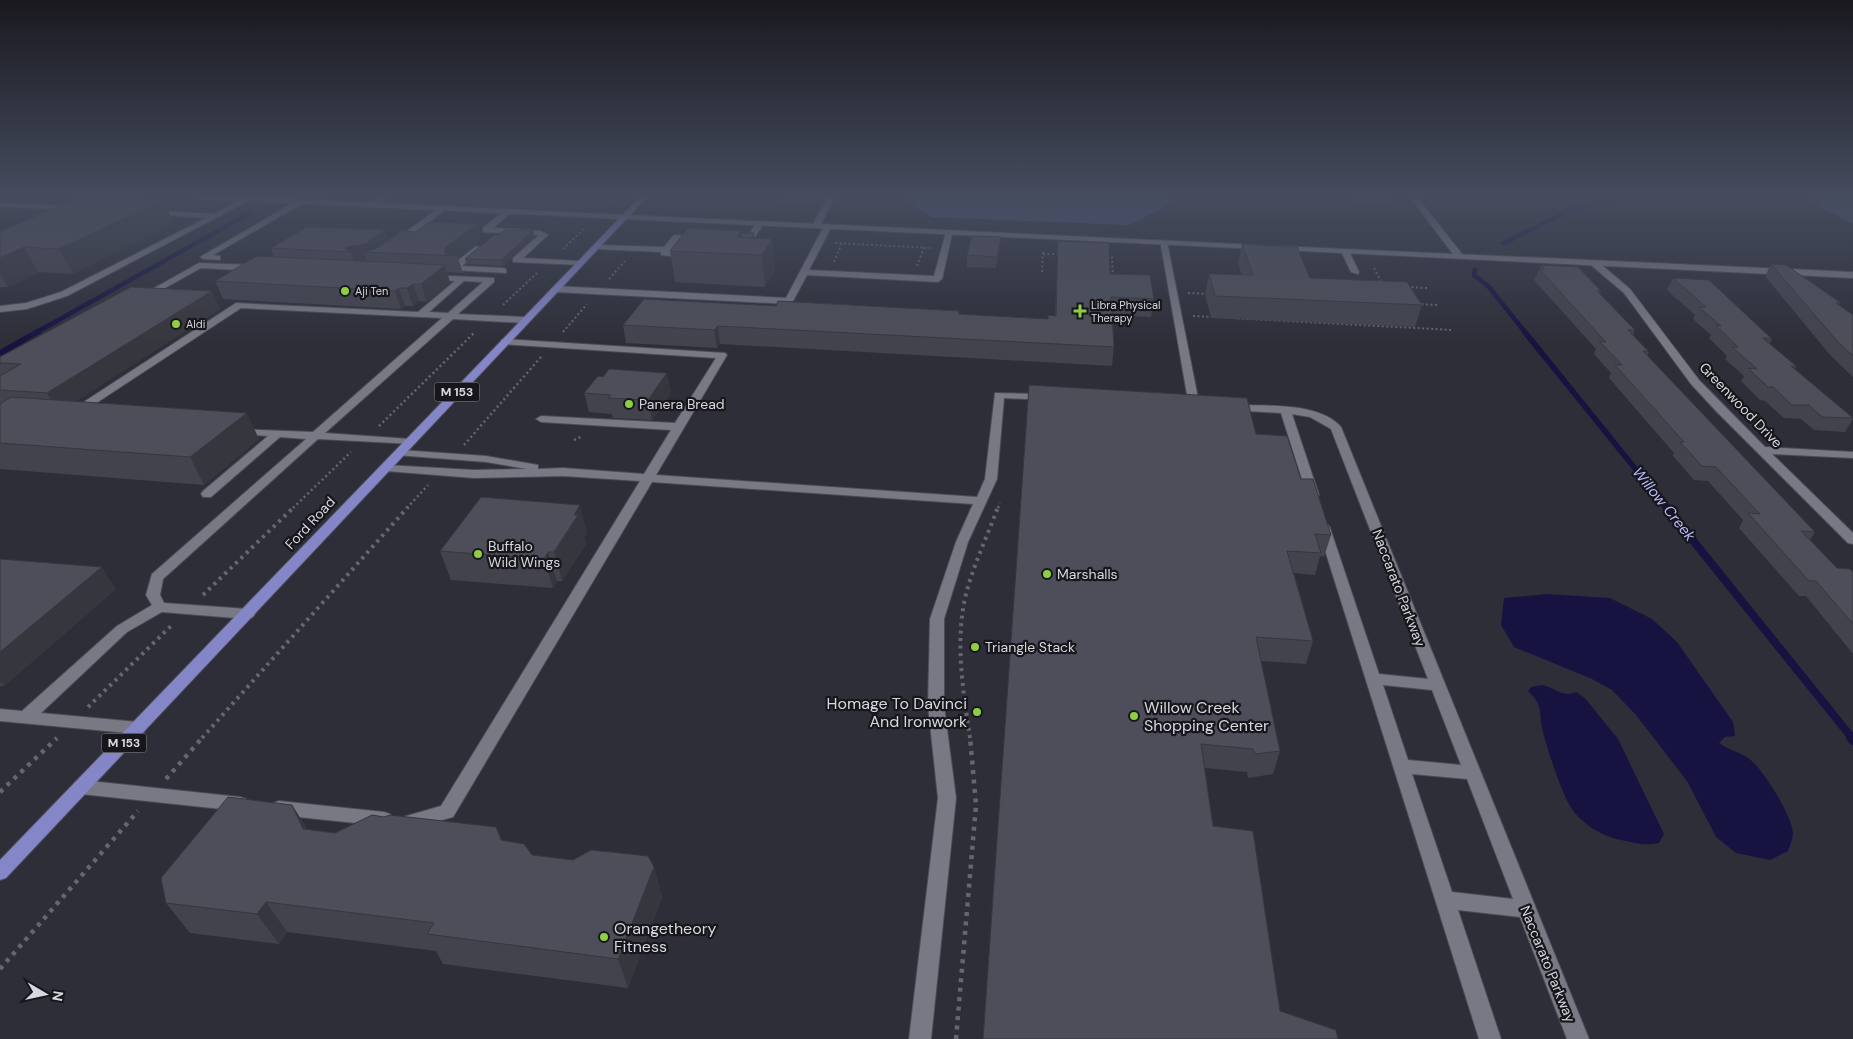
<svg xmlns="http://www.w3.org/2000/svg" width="1853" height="1039" font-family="'DM Sans',sans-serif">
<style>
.forest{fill:#4c4e81}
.water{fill:#161341}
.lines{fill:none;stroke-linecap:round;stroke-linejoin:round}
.stream-far3{stroke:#161341;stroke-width:4.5}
.stream-far2{stroke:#161341;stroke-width:5.5}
.stream-far1{stroke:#161341;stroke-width:8}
.stream{stroke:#161341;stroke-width:10}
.service-casing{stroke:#4b4c55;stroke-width:2}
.minor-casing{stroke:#4b4c55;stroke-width:2}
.tertiary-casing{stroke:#4b4c55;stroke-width:2}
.primary-casing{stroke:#4b4c55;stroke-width:2}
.path-far3{stroke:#65666f;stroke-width:2;stroke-dasharray:2 2.5;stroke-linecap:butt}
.path-far2{stroke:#65666f;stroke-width:2.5;stroke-dasharray:2 3;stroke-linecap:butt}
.path-far1{stroke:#65666f;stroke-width:4;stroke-dasharray:3 4.5;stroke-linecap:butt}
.path{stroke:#65666f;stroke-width:4.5;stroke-dasharray:4 5.5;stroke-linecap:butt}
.service{fill:#787985;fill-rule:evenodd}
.minor{fill:#787985;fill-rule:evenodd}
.tertiary{fill:#787985;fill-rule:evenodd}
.primary{fill:#8486c8;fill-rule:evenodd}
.wall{fill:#42434d}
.shaded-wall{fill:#36373e}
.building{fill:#4d4e59;stroke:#36373e}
.poi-dot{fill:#8fcd42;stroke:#16161b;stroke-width:2}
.labels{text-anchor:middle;stroke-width:4.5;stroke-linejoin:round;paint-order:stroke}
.far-poi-label{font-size:11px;fill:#d7d8df;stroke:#16161b;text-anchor:start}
.shield{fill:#16161b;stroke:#9d9ea4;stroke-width:1}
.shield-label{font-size:12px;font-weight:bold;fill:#d7d8df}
.poi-label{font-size:14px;fill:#d7d8df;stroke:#16161b;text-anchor:start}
.street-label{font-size:14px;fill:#d7d8df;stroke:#16161b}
.water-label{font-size:15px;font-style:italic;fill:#b4b9f9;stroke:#16161b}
.near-poi-label{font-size:16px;fill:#d7d8df;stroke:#16161b;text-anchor:start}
</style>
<rect width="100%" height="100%" fill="#2d2e38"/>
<g class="forest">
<path d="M900,197H1169L1171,200L1161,209L1129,225L932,217Z"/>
<path d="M1801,197H1853V224Z"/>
</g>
<g class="water">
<path d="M1547,594L1610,598L1652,619L1677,642L1733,722L1735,736L1725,737L1719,743C1729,751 1743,752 1753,762C1766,775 1791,814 1793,833C1793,838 1790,846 1788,851L1770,860L1736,853L1716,837L1687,781L1636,715L1612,690L1592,679L1514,647L1501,625L1504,598Z"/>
<path d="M1542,685C1556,688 1562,698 1576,692L1585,698L1618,739L1664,834L1659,843C1645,846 1635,843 1621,840C1603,837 1578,822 1569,804C1561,791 1547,748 1543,732C1538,713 1545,707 1528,691L1531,687Z"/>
</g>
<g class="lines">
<g class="stream-far3">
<path d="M1504,243L1568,211L1617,197"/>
<path d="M1475,270L1474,275L1489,287L1525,332"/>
<path d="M37,332L250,213"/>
</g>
<g class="stream-far2">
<path d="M1524,331L1667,508"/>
<path d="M0,353L39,331"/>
</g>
<path class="stream-far1" d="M1666,507L1852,738"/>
<path class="stream" d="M1851,737L1853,740"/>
<g class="service-casing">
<g id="service">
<path d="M381,197H390L377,207H371V203Z"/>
<path d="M828,197H835L819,228H813L812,226Z"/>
<path d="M298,200L305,202L213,255L220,256V260L204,259L200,257Z"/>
<path d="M440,207L447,209L406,239L408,245H402L398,239L399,237Z"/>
<path d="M505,210L512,212L493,228L540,231L548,235L523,258L580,261L584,263L580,265L513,262V258L539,235L483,232V228Z"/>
<path d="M757,221L764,223L752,242H739V238H747Z"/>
<path d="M825,224L832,226L809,270L934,276L946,232L953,230L942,279L938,282L807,275L793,301L789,304L555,292L551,289L555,286L786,298Z"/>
<path d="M674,235L697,236L701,238L697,240L679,239L671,250L670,251L688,254V258H685L661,255V252L596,249L592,247L596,245L664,247Z"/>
<path d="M1160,240L1167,242L1199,403L1204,406L1199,409L1190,408L1189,406Z"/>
<path d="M476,246L483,248L462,266L503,268L506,269V273L451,270V266Z"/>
<path d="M1342,249L1349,251L1359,272L1358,274L1351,272L1341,251Z"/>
<path d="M199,263L256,265L260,268L256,271L201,268L147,298L140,296Z"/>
<path d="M430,275L494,278V282L458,314L525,317L530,320L525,323L453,319L325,433L410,439L414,440L416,442L414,444L318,439L163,579L160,595L164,603L248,609L253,611L255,614L253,617L248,619L162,612L127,632L41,713L138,722L144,724L146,728L144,732L138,734L0,721V709L22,711L117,626L152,605L146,595L152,574L306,439L280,437L211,497H203L201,494L203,491L268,436L240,434L234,431L236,429L313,432L442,318L241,308L81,413H73L72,411L73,409L236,303L418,312L455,281L433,280L429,277ZM464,281L483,282L448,313L429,312Z"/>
<path d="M504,339L725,353L727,355L656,475L977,497L985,479L995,393L1044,394L1049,397L1044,400L1004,398L997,479L968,542L944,619V706L956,798L931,1039H909L938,798L928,706L930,619L956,542L973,504L652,482L453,817L409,829L403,827L400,822L403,817L441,806L640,481L563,476L474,478L386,471L380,468L386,465L474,470L527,469L486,462L396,455L394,453L400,450L486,456L538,465V469L563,468L644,474L671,430L541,422L536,419L541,416L675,423L716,358L501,344V340Z"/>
<path d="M1234,405C1265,406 1319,402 1341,427L1589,1039H1567L1520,917L1458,910L1501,1039H1479L1318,528L1320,525H1328L1330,528L1379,674L1428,679L1331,429L1310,417L1292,414L1319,495L1313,499L1307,495L1281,413L1230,410L1229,408ZM1383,685L1432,690L1461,765L1408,760ZM1412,774L1467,779L1513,899L1452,892Z"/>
<path d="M81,780L240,797L246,799L249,804L246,809L240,811L81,794L75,792L73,787L75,782Z"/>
<path d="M279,801L384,812L390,814L393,819L390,824L384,826L279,815L273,813L270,808L273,803Z"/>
</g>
</g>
<g class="minor-casing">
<g id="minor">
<path d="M1410,197H1417L1462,254V258H1456Z"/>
<path d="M243,198L250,200L67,296L27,309L0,312V306L26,303L61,292L206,218L152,214H149V210L214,214Z"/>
<path d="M0,203L75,206L79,208L75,210L0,207Z"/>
<path d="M1591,261H1597L1630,289L1699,380L1765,447L1853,452V458L1772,454L1853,533V544L1848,543L1716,411L1691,384L1624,293L1591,265Z"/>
</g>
</g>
<g class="tertiary-casing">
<g id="tertiary">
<path d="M196,197H254L1258,245L1262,247L1258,249L199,199Z"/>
<path d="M1278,246L1853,272V278L1281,250H1278Z"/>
</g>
</g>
<g class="primary-casing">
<path id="primary" d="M640,197H647L6,878L0,880V860Z"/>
</g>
<g class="path-far3">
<path d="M610,204L617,197"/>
<path d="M674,206L682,197"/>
<path d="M835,243L931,248"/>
<path d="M563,249L584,229"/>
<path d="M1043,254H1061"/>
<path d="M1107,257H1112L1113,278"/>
<path d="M834,262L842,243"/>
<path d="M917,266L924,247"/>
<path d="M1374,268L1382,283"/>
<path d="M1042,272L1043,252"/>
<path d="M609,279L625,261"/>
<path d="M1407,287L1427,288"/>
<path d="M1188,293L1209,294"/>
<path d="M1417,304L1437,305"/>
<path d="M503,305L537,273"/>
<path d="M1193,316L1453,330"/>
<path d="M563,332L587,304"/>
</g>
<g class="path-far2">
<path d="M379,426L475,332"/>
<path d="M574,440L583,436"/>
<path d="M464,445L541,357"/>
<path d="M293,508L351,452"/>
<path d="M407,508L428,485"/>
<path d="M998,508L1000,503"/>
</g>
<g class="path-far1">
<path d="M203,595L294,507"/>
<path d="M88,707L173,624"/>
<path d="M202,738L408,507"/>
<path d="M970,738C963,690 954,638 967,590C975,562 988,534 998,507"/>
</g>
<g class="path">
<path d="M166,779L203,737"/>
<path d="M0,792L57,738"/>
<path d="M0,969L138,811"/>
<path d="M956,1039L976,805L970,737"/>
</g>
<use href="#service" class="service"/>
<use href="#minor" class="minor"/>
<use href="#tertiary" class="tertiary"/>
<use href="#primary" class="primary"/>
</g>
<g class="wall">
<path d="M780,197H825L821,205L780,203Z"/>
<path d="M1349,197H1389L1387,205L1353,204Z"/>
<path d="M163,200L174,224L73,274L38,272L8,287H0V232Z"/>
<path d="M385,230L389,240H481L458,258L463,273L447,272L450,283L427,302L419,301L413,306H405L401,309L223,299L215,281L274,257L271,248Z"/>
<path d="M741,233H754L755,238L772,239L775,270L765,287L675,282L670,251Z"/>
<path d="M534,237L503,266L467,264L465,259Z"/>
<path d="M1058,241L1110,274L1154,299L1151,317L1112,315L1114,347L1112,366L720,344L717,348L626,343L623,325L959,311V314L1048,319L1055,315Z"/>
<path d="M1242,244L1310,278L1422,305L1415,327L1211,318L1205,295L1209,274L1242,275L1238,264Z"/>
<path d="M1000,248L996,268L967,267V255Z"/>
<path d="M1771,264L1841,303L1839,305L1853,315V377L1830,355L1765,276Z"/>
<path d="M1541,265L1601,291L1600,294L1635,330L1633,335L1649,352L1647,356L1815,532L1810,540L1837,568L1853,572V654L1806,596H1799L1739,528L1743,520L1708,481L1694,480L1673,456L1674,453L1609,378L1611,373L1594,354L1596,349L1534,280L1539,269H1540Z"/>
<path d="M1673,278L1772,339L1770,344L1796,366L1795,369L1853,418V419L1845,432L1814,430L1801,419L1784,418L1765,401L1760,400L1741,381L1744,376L1725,359L1727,356L1709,338L1711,335L1693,319L1695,315L1667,290Z"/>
<path d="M220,309L76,401L259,439L204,485L0,469V357Z"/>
<path d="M584,393H671L652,420L613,418L612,414L589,412Z"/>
<path d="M1256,434L1301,479L1331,535L1324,557L1320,556L1315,575L1294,573L1313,641L1306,664L1261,661L1280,751L1273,774L1248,778L1247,772L1205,768L1213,826L1280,1011L983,1039Z"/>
<path d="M587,533L584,538L586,544L562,581H557L553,588L451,580L440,551Z"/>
<path d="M0,559L116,589L4,686H0Z"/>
<path d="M292,805L307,829L335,833L384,817L496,827L502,840L532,855L573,860L654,867L662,897L628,988L443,964L436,951L287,932L279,944L190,933L166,903Z"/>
</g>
<g class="shaded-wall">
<path d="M820,197H825L821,205Z"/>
<path d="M163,200L174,224L73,274L59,249Z"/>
<path d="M477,224L481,240L458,258V256L445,255V248Z"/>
<path d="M385,230L391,247L364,252L367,262L355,263L351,252L345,249L346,247Z"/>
<path d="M533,231L534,237L503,266L501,260Z"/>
<path d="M741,231L744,254L737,237Z"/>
<path d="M1001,237L1000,248L996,268L997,257Z"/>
<path d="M772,239L775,270L765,287L762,255Z"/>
<path d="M24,247L38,272L8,287L0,273V258Z"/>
<path d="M445,265L450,283L427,302L421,284Z"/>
<path d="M413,284L419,301L413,306L407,288Z"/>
<path d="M399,288L405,306L401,309L395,291Z"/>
<path d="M212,291L220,309L58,413L47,393Z"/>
<path d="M718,326L720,344L717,348L714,330Z"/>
<path d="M667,373L671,393L652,420L648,400Z"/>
<path d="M247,413L259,439L204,485L190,457Z"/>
<path d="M580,505L587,533L584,538L586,544L562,581L554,552L574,515Z"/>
<path d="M548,552L557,581L553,588L544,559Z"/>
<path d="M102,567L116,589L4,686L0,682V652Z"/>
<path d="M292,805L311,835L303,829Z"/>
<path d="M654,867L662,897L628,988L618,959Z"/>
<path d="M266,902L287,932L279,944L257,914Z"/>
</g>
<g class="building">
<path d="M79,197H106L163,200L59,249L24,247L0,258V232Z"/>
<path d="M430,222L477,224L445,248V254L458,256L364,252L377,248L402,231L415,232Z"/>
<path d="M307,227L385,230L365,244L346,247L345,249L351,252L271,248Z"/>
<path d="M688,228L741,231L737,237L772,239L762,255L670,251Z"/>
<path d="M505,230L533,231L501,260L465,259L494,235H498Z"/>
<path d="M741,233H754L752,238L742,237Z"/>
<path d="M972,236L1001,237L997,257L967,255Z"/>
<path d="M1058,241L1109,243L1110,274L1150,275L1154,299L1111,297L1114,347L718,326L714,330L623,325L644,299L776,306L778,301L959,311V314L1048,319V315L1056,316Z"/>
<path d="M1242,244L1297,247L1310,278L1407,282L1422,305L1215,296L1209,274L1253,275Z"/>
<path d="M257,256L445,265L421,284H413L407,288H399L395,291L215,281Z"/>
<path d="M1771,264L1786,265L1841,303H1836L1853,315V356L1838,342Z"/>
<path d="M1541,265L1578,267L1601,291H1597L1635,330H1628L1649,352L1643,351L1815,532L1801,531L1837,568L1850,569L1853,572V624L1816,581H1809L1748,513L1760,514L1716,467L1702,466L1680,442H1684L1615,365H1622L1599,341L1606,342L1539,269H1545Z"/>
<path d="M1673,278L1709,280L1772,339L1763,338L1796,366H1791L1853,418L1822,417L1809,405H1792L1773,387H1768L1748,368L1757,369L1732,347H1738L1716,325L1721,326L1699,307H1706Z"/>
<path d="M131,287L212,291L47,393L0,390V376L21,364L0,363V357Z"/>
<path d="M609,369L667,373L648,400L608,398L611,395L584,393L598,376L603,377Z"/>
<path d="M1029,385L1247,398L1256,434L1287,436L1301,479H1313L1331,535L1315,534L1321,553L1287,551L1313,641L1256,637L1280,751L1255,754L1253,749L1201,744L1213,826L1253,831L1280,1011L1336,1030L1338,1039H983Z"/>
<path d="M11,397L247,413L190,457L0,443V404Z"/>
<path d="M481,497L580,505L574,515H578L554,552H548L544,559L440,551Z"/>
<path d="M0,559L102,567L0,652Z"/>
<path d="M228,797L292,805L303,829L335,833L372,815L384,817L390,815L496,827L501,840L524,844L532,855L573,860L591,850L648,856L654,867L618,959L427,934L434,923L266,902L257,914L166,903L161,878Z"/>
</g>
<linearGradient id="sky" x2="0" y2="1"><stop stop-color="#19191f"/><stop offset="0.57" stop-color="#464c5e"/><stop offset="1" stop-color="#464c5e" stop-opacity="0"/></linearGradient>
<rect width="1853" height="343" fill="url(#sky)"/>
<g class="poi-dot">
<circle cx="345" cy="291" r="5"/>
<path d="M1077.5 303.5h5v5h5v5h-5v5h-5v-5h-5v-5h5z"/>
<circle cx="176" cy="324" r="5"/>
<circle cx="629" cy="404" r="5"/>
<circle cx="478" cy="554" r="5"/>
<circle cx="1047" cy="574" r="5"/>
<circle cx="975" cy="647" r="5"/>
<circle cx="977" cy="712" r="5"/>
<circle cx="1134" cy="716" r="5"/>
<circle cx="604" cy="937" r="5"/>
</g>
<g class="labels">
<g class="far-poi-label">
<text x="355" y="295">Aji Ten</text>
<text x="1091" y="309">Libra Physical<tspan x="1091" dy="13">Therapy</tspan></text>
<text x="186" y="328">Aldi</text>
</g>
<g class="shield">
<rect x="434.5" y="382.5" width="45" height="19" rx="4"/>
<rect x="101.5" y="733.5" width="45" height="19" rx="4"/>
</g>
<g class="shield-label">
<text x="457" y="396">M 153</text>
<text x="124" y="747">M 153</text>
</g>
<g class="poi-label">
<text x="639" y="409">Panera Bread</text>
<text x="488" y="551">Buffalo<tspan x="488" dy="16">Wild Wings</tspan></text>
<text x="1057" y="579">Marshalls</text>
<text x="985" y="652">Triangle Stack</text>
</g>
<g class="street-label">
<text transform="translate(1741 405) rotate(46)" y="5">Greenwood Drive</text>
<text transform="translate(310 523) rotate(-47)" y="5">Ford Road</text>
<text transform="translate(1399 588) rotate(69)" y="5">Naccarato Parkway</text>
<text transform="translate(1548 964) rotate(68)" y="5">Naccarato Parkway</text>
</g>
<g class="water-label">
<text transform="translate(1664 504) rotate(51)" y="5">Willow Creek</text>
</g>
<g class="near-poi-label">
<text x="967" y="709" text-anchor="end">Homage To Davinci<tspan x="967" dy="18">And Ironwork</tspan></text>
<text x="1144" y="713">Willow Creek<tspan x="1144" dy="18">Shopping Center</tspan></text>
<text x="614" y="934">Orangetheory<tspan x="614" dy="18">Fitness</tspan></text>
</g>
</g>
<g transform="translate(45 994) rotate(99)" stroke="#16161b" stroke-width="4" paint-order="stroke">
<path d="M0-4L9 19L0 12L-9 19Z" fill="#d7d8df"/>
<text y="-8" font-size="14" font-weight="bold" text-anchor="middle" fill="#d7d8df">N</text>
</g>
</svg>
